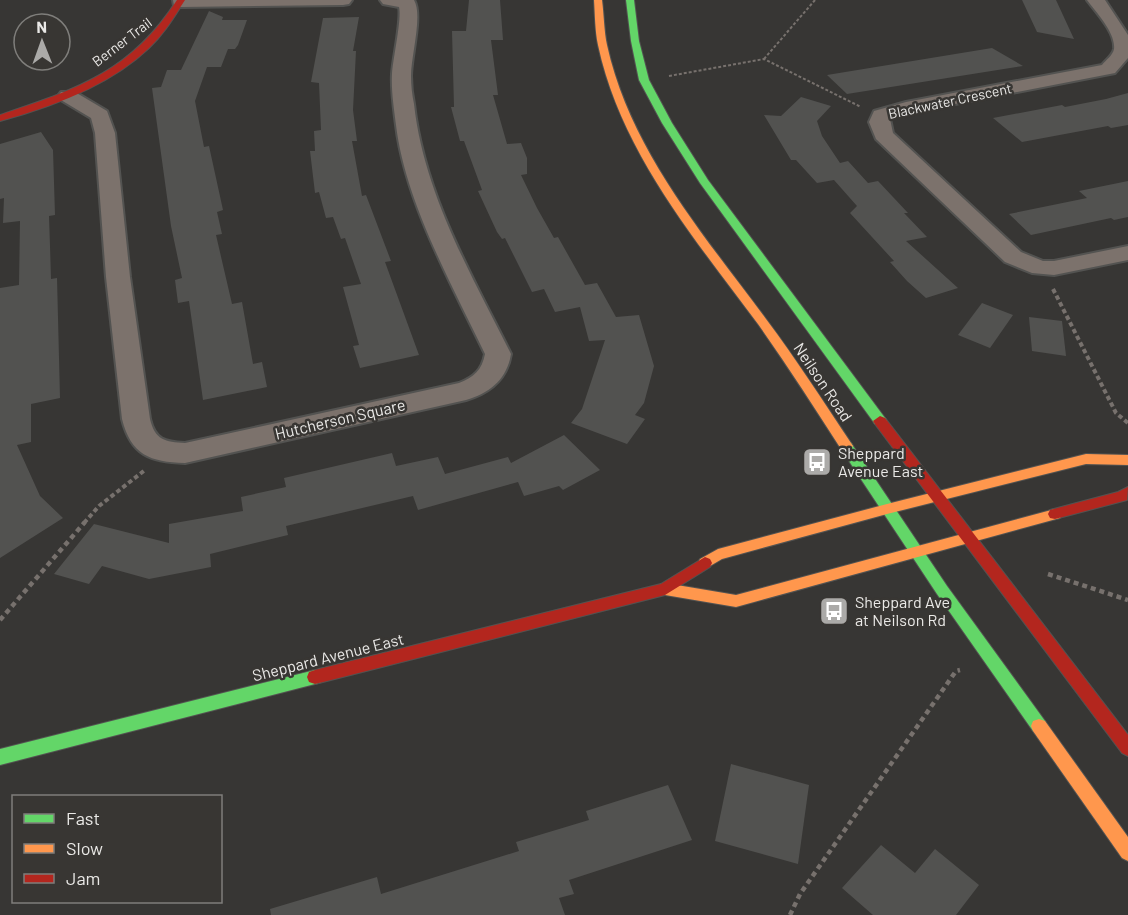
<svg xmlns="http://www.w3.org/2000/svg" width="1128" height="915" font-family="Barlow,sans-serif">
<style>
.building{fill:#525250}
.lines{fill:none;stroke-linecap:round;stroke-linejoin:round}
.street-casing{stroke:#535351;stroke-width:4}
.fast-casing{stroke:#535351;stroke-width:2}
.slow-casing{stroke:#535351;stroke-width:2}
.jam-casing{stroke:#535351;stroke-width:2}
.path-far2{stroke:#77716d;stroke-width:2;stroke-dasharray:3 2;stroke-linecap:butt}
.path-far1{stroke:#77716d;stroke-width:4;stroke-dasharray:4.5 3;stroke-linecap:butt}
.path{stroke:#77716d;stroke-width:4.5;stroke-dasharray:5 4;stroke-linecap:butt}
.street{fill:#7c726c;fill-rule:evenodd}
.fast{fill:#63d668;fill-rule:evenodd}
.slow{fill:#ff974d;fill-rule:evenodd}
.jam{fill:#b3261e;fill-rule:evenodd}
.labels{text-anchor:middle;stroke-width:5;stroke-linejoin:round;paint-order:stroke}
.far-street-label{font-size:14px;fill:#eae9e7;stroke:#383633}
.street-label{font-size:16px;fill:#eae9e7;stroke:#383633}
.poi-label{font-size:16px;fill:#eae9e7;stroke:#383633;text-anchor:start}
</style>
<rect width="100%" height="100%" fill="#373634"/>
<g class="building">
<path d="M469,0H500L503,40H491L498,95H493L507,144L521,143L527,158V174L521,175L537,208L554,238L558,237L585,285L597,283L616,317L639,315L654,366L644,403L635,415L645,419L627,444L571,423L582,409L605,340L589,341L580,307L555,312L544,289L532,292L505,238L502,239L497,232L478,191L482,190L464,141H460L451,107H454L452,31H466Z"/>
<path d="M1022,0H1056L1074,39L1037,32Z"/>
<path d="M209,11L223,17L222,20H247L238,45L235,49H228L221,67H207L195,101L204,147L209,146L223,210L217,212L222,234L216,235L232,304L242,302L253,364L262,362L267,387L203,400L189,301L178,303L175,280L182,278L171,226L152,88L161,87L167,70H181Z"/>
<path d="M359,17L353,51H356L353,110L357,141H352L362,196L366,195L391,261L385,262L419,355L360,368L353,346L359,345L343,287L361,284L345,238L341,239L333,217L326,218L319,192L315,193L310,151H315L314,131L321,130L319,83L311,82L323,18Z"/>
<path d="M992,48L1023,66L847,94L827,75Z"/>
<path d="M1128,93V125L1111,128L1108,126L1022,142L993,118L1062,105L1065,107L1106,99Z"/>
<path d="M801,97L831,106L817,121L822,136L840,163L848,161L868,183L878,181L908,213H904L927,237L906,241L958,288L926,298L907,281L890,262L894,261L850,213L857,206L834,180L817,183L796,160H791L764,115L781,116Z"/>
<path d="M41,132L53,150L55,215L49,216L50,246L51,279L57,278L60,398L31,404V442L17,445L40,496L63,518L0,558V288L19,285L20,221L3,223L4,198L0,199V144Z"/>
<path d="M1128,181V217L1114,220L1111,218L1031,235L1009,214L1087,198L1079,191Z"/>
<path d="M982,303L1013,315L990,348L958,335Z"/>
<path d="M1029,317L1062,321L1066,356L1032,351Z"/>
<path d="M564,435L600,470L563,490L559,486L524,496L518,482L418,510L413,496L286,526L288,535L210,554L211,567L149,579L102,566L89,584L54,574L94,524L169,543V524L243,511L241,497L286,487L284,478L392,453L396,466L438,457L445,474L508,457L511,463Z"/>
<path d="M731,764L809,785L798,864L715,841Z"/>
<path d="M668,785L692,840L569,880L574,894L559,898L565,915H271L270,909L377,877L381,894L519,851L516,842L589,820L586,811Z"/>
<path d="M881,845L915,873L935,849L979,885L956,915H873L842,888Z"/>
</g>
<g class="lines">
<g class="street-casing">
<g id="street">
<path d="M173,0H352L349,4L343,5L180,7L174,6Z"/>
<path d="M380,0H414C423,15 411,56 411,76C411,85 412,95 414,104C424,194 471,274 511,354C507,379 490,393 466,400L185,463C150,462 131,455 122,419L106,277L95,133L91,118L61,100L58,96L61,92H75L107,111L115,133L130,277L150,419C155,440 165,442 185,443L459,383C474,377 482,370 485,354C452,285 405,201 396,125C394,109 391,90 392,74C393,58 402,19 399,7L383,4Z"/>
<path d="M1087,0H1105L1128,35V58L1115,73L909,113L890,119L893,133L1021,252L1043,261H1054L1128,246V260L1054,275L1032,273L1005,262L876,139L869,122L874,111L906,102L1102,65C1106,60 1113,55 1114,49C1116,33 1096,12 1087,0Z"/>
</g>
</g>
<g class="fast-casing">
<g id="fast">
<path d="M626,0H634L639,41L649,80L672,123L708,180L885,418L887,421L885,424H875L700,183L662,123L639,80L631,41Z"/>
<path d="M846,441L851,443L947,586L1045,721L1047,726L1045,731L1039,733L1033,731L937,594L841,449L839,446Z"/>
<path d="M315,670L321,672L323,677L321,682L315,684L0,765V749Z"/>
</g>
</g>
<g class="slow-casing">
<g id="slow">
<path d="M594,0H602C604,15 604,31 607,45C630,150 704,235 766,319C796,359 823,401 851,443L853,446L851,449H841C814,407 787,365 758,324C695,239 621,152 598,45C595,31 595,15 594,0Z"/>
<path d="M1086,454L1128,455V465L1086,464L887,514L722,559L705,569L700,567L698,563L700,559L718,549L887,504Z"/>
<path d="M1055,509L1060,510L1062,514L1060,518L736,607L665,595L660,593L657,589L660,585L665,583L736,595Z"/>
<path d="M1039,719L1045,721L1128,837V861L1122,858L1033,731L1031,726L1033,721Z"/>
</g>
</g>
<g class="jam-casing">
<g id="jam">
<path d="M177,0H185C174,17 164,34 149,48C109,86 52,107 0,121V115C77,89 131,72 177,0Z"/>
<path d="M880,416L885,418L1128,735V756L1122,753L875,424L873,421Z"/>
<path d="M1128,487L1127,500L1055,519L1050,518L1048,514L1050,510L1118,492Z"/>
<path d="M705,557L710,559L712,563L710,567L665,595L315,684L309,682L307,677L309,672L315,670L661,584Z"/>
</g>
</g>
<g class="path-far2">
<path d="M764,59L815,0"/>
<path d="M669,76L764,59L861,107"/>
</g>
<g class="path-far1">
<path d="M1053,289L1116,413L1128,423"/>
<path d="M84,523L99,506L145,470"/>
</g>
<g class="path">
<path d="M1048,574L1128,600"/>
<path d="M0,620L85,522"/>
<path d="M790,915L800,894L956,671L960,670"/>
</g>
<use href="#street" class="street"/>
<use href="#fast" class="fast"/>
<use href="#slow" class="slow"/>
<use href="#jam" class="jam"/>
</g>
<defs>
<g id="bus-square" transform="scale(1.5)"><rect x="-9" y="-9" width="18" height="18" rx="4" fill="#abaaa8" stroke="#383633"/><path d="M-5-6H5V4H4V6H2V4H-2V6H-4V4H-5ZM-3.5-4V0h7V-4ZM-3.5 1.2v1.5H-2V1.2ZM2 1.2v1.5H3.5V1.2Z" fill="#fff"/></g>
</defs>
<g fill-rule="evenodd">
<use href="#bus-square" x="817" y="462"/>
<use href="#bus-square" x="834" y="611"/>
</g>
<g class="labels">
<g class="far-street-label">
<text transform="translate(122 42) rotate(-37)" y="5">Berner Trail</text>
<text transform="translate(950 101) rotate(-12)" y="5">Blackwater Crescent</text>
</g>
<g class="street-label">
<text transform="translate(823 382) rotate(56)" y="6">Neilson Road</text>
<text transform="translate(340 419) rotate(-13)" y="6">Hutcherson Square</text>
<text transform="translate(328 657) rotate(-14)" y="6">Sheppard Avenue East</text>
</g>
<g class="poi-label">
<text x="838" y="459">Sheppard<tspan x="838" dy="18">Avenue East</tspan></text>
<text x="855" y="608">Sheppard Ave<tspan x="855" dy="18">at Neilson Rd</tspan></text>
</g>
</g>
<rect x="12" y="795" width="210" height="108" fill="#383633" stroke="#7f7e7b" stroke-width="1.5"/>
<rect x="24" y="814" width="30" height="9" fill="#63d668" stroke="#7f7e7b" stroke-width="1.5"/>
<text x="66" y="825" font-size="18" fill="#eae9e7">Fast</text>
<rect x="24" y="844" width="30" height="9" fill="#ff974d" stroke="#7f7e7b" stroke-width="1.5"/>
<text x="66" y="855" font-size="18" fill="#eae9e7">Slow</text>
<rect x="24" y="874" width="30" height="9" fill="#b3261e" stroke="#7f7e7b" stroke-width="1.5"/>
<text x="66" y="885" font-size="18" fill="#eae9e7">Jam</text>
<g transform="translate(42 42) rotate(359)"><circle r="28" fill="#383633" stroke="#7f7e7b" stroke-width="1.5"/>
<path d="M0-4.5L10 22L0 15L-10 22Z" fill="#abaaa8"/>
<text y="-9" font-size="16" font-weight="bold" text-anchor="middle" fill="#eae9e7">N</text>
</g>
</svg>
